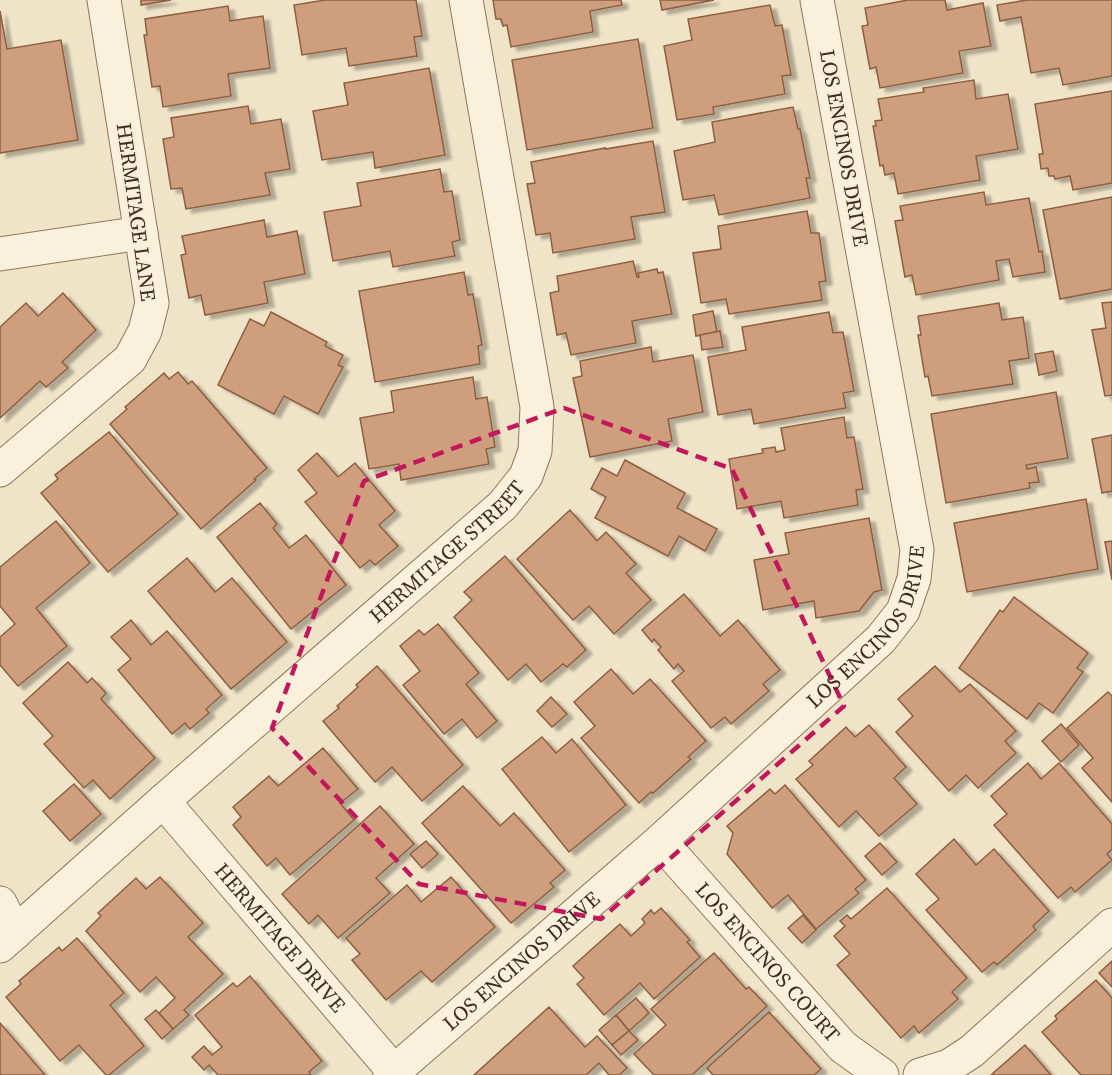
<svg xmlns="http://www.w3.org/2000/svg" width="1112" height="1075" font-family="'Source Serif 4',serif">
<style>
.building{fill:#cf9f7d;stroke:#8d5f41;stroke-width:1.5;filter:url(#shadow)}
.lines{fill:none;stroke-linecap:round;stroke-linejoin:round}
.minor-casing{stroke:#8d765c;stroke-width:35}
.minor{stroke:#faf1dc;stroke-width:33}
.marked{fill:none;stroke:#c2185b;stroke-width:4.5;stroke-dasharray:12 8;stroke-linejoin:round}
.labels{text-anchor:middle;stroke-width:5;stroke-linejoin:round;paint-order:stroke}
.street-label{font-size:21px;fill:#3d2e20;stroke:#f7eed8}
</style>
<defs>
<filter id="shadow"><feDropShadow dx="6" dy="4" stdDeviation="1.5" flood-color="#0004"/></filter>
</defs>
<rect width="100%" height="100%" fill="#f0e4c8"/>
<g class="building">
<path d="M141,0H171L141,5Z"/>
<path d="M325,0H416L422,36L414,37L417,56L349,66L346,48L302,55L294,5Z"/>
<path d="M493,0H621L622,5L590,11L593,32L511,47L507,25L503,26L501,19H496Z"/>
<path d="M660,0H714L662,10Z"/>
<path d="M908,0H945L947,10L983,3L991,46L959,51L963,73L880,88L876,67L870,69L862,26L868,25L865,8Z"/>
<path d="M1027,0H1112V76L1063,85L1059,68L1031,73L1021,17L1000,21L997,5Z"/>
<path d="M770,5L775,26L782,25L791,75L782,76L785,94L713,107L714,114L677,120L664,46L692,40L688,19Z"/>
<path d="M228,6L230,21L263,16L270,68L228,74L231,96L163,107L160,86L152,87L144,35H147L145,19Z"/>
<path d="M0,11L7,49L61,40L78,140L0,153Z"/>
<path d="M638,39L653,128L527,150L512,60Z"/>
<path d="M429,68L445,155L375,168L373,152L322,160L313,111L348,105L344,83Z"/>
<path d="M974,80L976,99L1008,94L1018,149L976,156L980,180L898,194L894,173L885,175L883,165L880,166L873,126H876L875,121L882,120L878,99L924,92L923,88Z"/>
<path d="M1112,91V183L1073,190L1070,176L1055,179L1054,176H1049L1048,168L1041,169L1039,154H1043L1035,104Z"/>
<path d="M248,106L251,124L281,119L290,169L265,173L270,195L186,209L182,188L171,189L163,139L174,137L171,118Z"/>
<path d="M793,107L798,129H800L810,178H806L810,198L719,215L714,195L683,200L674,151L715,142L712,122Z"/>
<path d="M653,141L665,212L631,217L635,239L553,253L550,233L536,235L527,184L535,183L531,162L605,148V149Z"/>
<path d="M440,169L444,192L452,191L460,240L452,242L455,256L393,267L390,251L333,261L324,212L361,206L357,183Z"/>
<path d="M984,192L986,205L1029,198L1039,252L1042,251L1045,272L1013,277L1009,259L996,261L999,280L916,295L912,275L905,277L895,221L903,220L900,206Z"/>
<path d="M1112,197V289L1060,299L1043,210Z"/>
<path d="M807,211L811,233H819L826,281L819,282L822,300L729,314L726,299L701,303L693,253L721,249L718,226Z"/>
<path d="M264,220L267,237L297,231L305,274L264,282L268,303L205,315L201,295L189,298L181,255L186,254L182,236Z"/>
<path d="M633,261L637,277H639L638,273L657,269L658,273L663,272L672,314L632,321L636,343L571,355L566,333L557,335L550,293L559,291L557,276Z"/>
<path d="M464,272L468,295L473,294L482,345L478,346L480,364L375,382L359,291Z"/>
<path d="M63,293L96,330L62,362L68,368L46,387L40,381L0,418V327L26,303L38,316Z"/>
<path d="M1112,302V395L1105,396L1092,330L1106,328L1102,303Z"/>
<path d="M999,303L1002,320L1023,317L1029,358L1009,361L1013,384L932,396L928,376L925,377L918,335H921L918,316Z"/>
<path d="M713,311L717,332L696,336L693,315Z"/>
<path d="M271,312L327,342L325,346L343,355L338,365L343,367L318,414L284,396L274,414L218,385L250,319L264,326Z"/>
<path d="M829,312L833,333L843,332L854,391L843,393L846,408L754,424L751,409L718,415L708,357L746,350L742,327Z"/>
<path d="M720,331L723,347L702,350L700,335Z"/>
<path d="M651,347L653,362L693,355L703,412L668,419L672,441L590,457L573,378L582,376L580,361Z"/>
<path d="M1053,351L1057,371L1039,375L1035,354Z"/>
<path d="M178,372L188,384L192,381L267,468L254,479L256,480L201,529L110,424L127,409L125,407L164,373L169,379Z"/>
<path d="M473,377L476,399L487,397L495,447L486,449L489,464L401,480L399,464L369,469L360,418L394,412L391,391Z"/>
<path d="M1056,392L1068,458L1026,465L1027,469L1036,467L1039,482L1029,483L1030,488L946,503L931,414Z"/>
<path d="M844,417L847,438L854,437L863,489L856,490L858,505L784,518L781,501L737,509L729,459L763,453L762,449L775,447L776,452L785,450L781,428Z"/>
<path d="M109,432L178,514L108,572L41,493L58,479L55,475Z"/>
<path d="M1112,435V491L1102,493L1092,439Z"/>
<path d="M317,453L338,477L355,463L395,511L379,525L398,546L375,565L370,560L360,568L305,502L317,493L298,470Z"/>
<path d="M625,460L685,493L677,508L717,529L705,551L679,536L668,556L595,518L606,497L591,489L602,468L617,476Z"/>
<path d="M1086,499L1098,569L967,592L954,523Z"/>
<path d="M260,503L277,524L273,528L289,548L306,535L346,585L291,629L217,537Z"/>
<path d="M570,510L597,541L606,532L636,564L626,573L651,600L614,634L589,606L573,620L517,559Z"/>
<path d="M869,518L882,590L874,592L859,611L816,618L814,601L763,610L754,560L789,554L785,533Z"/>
<path d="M56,521L90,563L36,608L67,646L18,686L0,665V637L15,624L0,606V567Z"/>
<path d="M1112,541V580L1105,542Z"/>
<path d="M505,556L586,650L567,667L563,664L541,682L526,664L508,680L454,617L472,600L464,592Z"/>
<path d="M187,558L215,592L232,578L287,642L231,689L148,591Z"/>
<path d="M684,594L720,636L738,620L780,670L763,684L769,691L731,724L725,717L711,728L672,681L684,671L678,664L674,669L658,650L661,647L654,639L652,642L642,630Z"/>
<path d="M1014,597L1088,653L1077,668L1083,672L1053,713L1039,703L1027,719L959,668L1000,610L1003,612Z"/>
<path d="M131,620L151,645L167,631L222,695L206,709L209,713L190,729L185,723L172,734L118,670L131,659L111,637Z"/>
<path d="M438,624L479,673L466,684L497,721L477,738L462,719L444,734L403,685L420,671L400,646L419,630L424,635Z"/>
<path d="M68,662L87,683L92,678L106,693L101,699L155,758L110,799L93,780L84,788L44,744L53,736L23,703Z"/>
<path d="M377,666L463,765L422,801L392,767L375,782L323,721L339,708L337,706L358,687L356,685Z"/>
<path d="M935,666L960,692L970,684L1016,731L1005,741L1016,753L978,788L966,775L949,791L896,732L913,716L898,699Z"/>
<path d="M611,669L633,694L650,679L706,741L688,757L691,759L653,793L651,792L639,803L581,738L595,726L574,702Z"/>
<path d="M1108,692L1112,696V802L1082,768L1093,758L1067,728Z"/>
<path d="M551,697L567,714L552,727L537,711Z"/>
<path d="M1061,724L1079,745L1061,762L1042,741Z"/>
<path d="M869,725L906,767L894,778L917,804L879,836L856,811L839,827L796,779L813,765L809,761L846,727L855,737Z"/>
<path d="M542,737L556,753L572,739L626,805L569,852L502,769Z"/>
<path d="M323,748L358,789L340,803L354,820L290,875L276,858L267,866L233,825L241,817L233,807L269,776L278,786Z"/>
<path d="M1028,763L1041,779L1059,763L1112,824V849L1107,854L1112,860L1075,892L1071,887L1058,898L994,825L1007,814L991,796Z"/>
<path d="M74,784L101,814L70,841L43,811Z"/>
<path d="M785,785L866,880L855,889L859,893L816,929L788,895L772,908L727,854L733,833L727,826L770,789L775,794Z"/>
<path d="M463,786L500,826L514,813L565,870L550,883L554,887L511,923L422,823Z"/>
<path d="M380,806L414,844L376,878L390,893L338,938L318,915L309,924L282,894Z"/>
<path d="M954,839L976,865L994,849L1049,911L1033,926L1036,930L997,965L994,962L982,972L926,910L939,899L916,874Z"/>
<path d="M426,841L438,854L422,868L410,854Z"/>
<path d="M880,843L897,862L882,875L865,856Z"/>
<path d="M160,877L203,923L188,937L223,974L184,1010L189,1015L173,1029L159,1013L175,998L156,977L140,992L86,931L101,916L98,913L136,878L146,889Z"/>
<path d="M451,877L495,927L432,982L421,971L386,1000L352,960L360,954L346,938L407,885L421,902Z"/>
<path d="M887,888L967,978L952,992L958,999L919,1033L914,1026L901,1038L837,965L850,954L834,936L845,926L840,921L847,915L851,919Z"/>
<path d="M661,908L690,940L687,942L700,957L654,999L640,983L604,1015L577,984L584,978L573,966L620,924L631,936L645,923L642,919L651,910L654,914Z"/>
<path d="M803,915L816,930L802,943L788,928Z"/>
<path d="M77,938L124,993L110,1005L144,1046L109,1075H106L79,1045L60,1061L6,997L21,984L19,981L59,947L62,951Z"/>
<path d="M714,953L746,989L749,987L767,1006L692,1075H654L634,1054L666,1025L651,1009Z"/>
<path d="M1112,961V987L1099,973Z"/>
<path d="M250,976L322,1061L309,1072L311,1075H218L209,1065L204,1070L192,1057L204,1046L212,1055L222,1047L195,1015L233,983L237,987Z"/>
<path d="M1096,980L1112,998V1075H1081L1042,1032L1057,1019L1055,1016Z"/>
<path d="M636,998L649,1013L629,1031L616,1015Z"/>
<path d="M549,1007L585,1047L597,1036L627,1068L619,1075H609L599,1063L586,1075H474Z"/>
<path d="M156,1010L173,1029L162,1039L145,1019Z"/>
<path d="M769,1012L821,1069L814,1075H713L707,1068Z"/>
<path d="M616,1015L629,1031L612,1045L599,1030Z"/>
<path d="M0,1023L45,1075H0Z"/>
<path d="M629,1031L638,1040L621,1055L612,1045Z"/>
<path d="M1025,1045L1051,1075H991Z"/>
</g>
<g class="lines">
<g class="minor-casing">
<g id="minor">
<path d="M0,254L141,233"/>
<path d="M0,470L130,359L145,331L152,303L104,0"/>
<path id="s1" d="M163,801L397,1075"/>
<path id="s2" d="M660,841L843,1047L882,1075"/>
<path d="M0,903L15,933"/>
<path id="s3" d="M0,946L163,801L503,505L526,476L535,451L537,407L466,0"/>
<path id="s4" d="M390,1075L660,841L881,639L903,611L914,579L917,550L817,0"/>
<path d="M920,1075L949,1066L972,1051L1112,925"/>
</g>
</g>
<use href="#minor" class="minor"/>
</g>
<path class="marked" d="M564,408L732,469L844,706L601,919L419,884L272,728L364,481Z"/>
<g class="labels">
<g class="street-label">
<text transform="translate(844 148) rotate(80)" y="7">LOS ENCINOS DRIVE</text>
<text transform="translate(136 212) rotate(82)" y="7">HERMITAGE LANE</text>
<text dy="7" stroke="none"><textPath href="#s3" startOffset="596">HERMITAGE STREET</textPath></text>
<text dy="7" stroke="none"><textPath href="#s4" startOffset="660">LOS ENCINOS DRIVE</textPath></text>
<text dy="7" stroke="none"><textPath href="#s1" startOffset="180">HERMITAGE DRIVE</textPath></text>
<text dy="7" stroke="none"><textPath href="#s4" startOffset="174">LOS ENCINOS DRIVE</textPath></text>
<text dy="7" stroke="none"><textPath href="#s2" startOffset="162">LOS ENCINOS COURT</textPath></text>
</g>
</g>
</svg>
